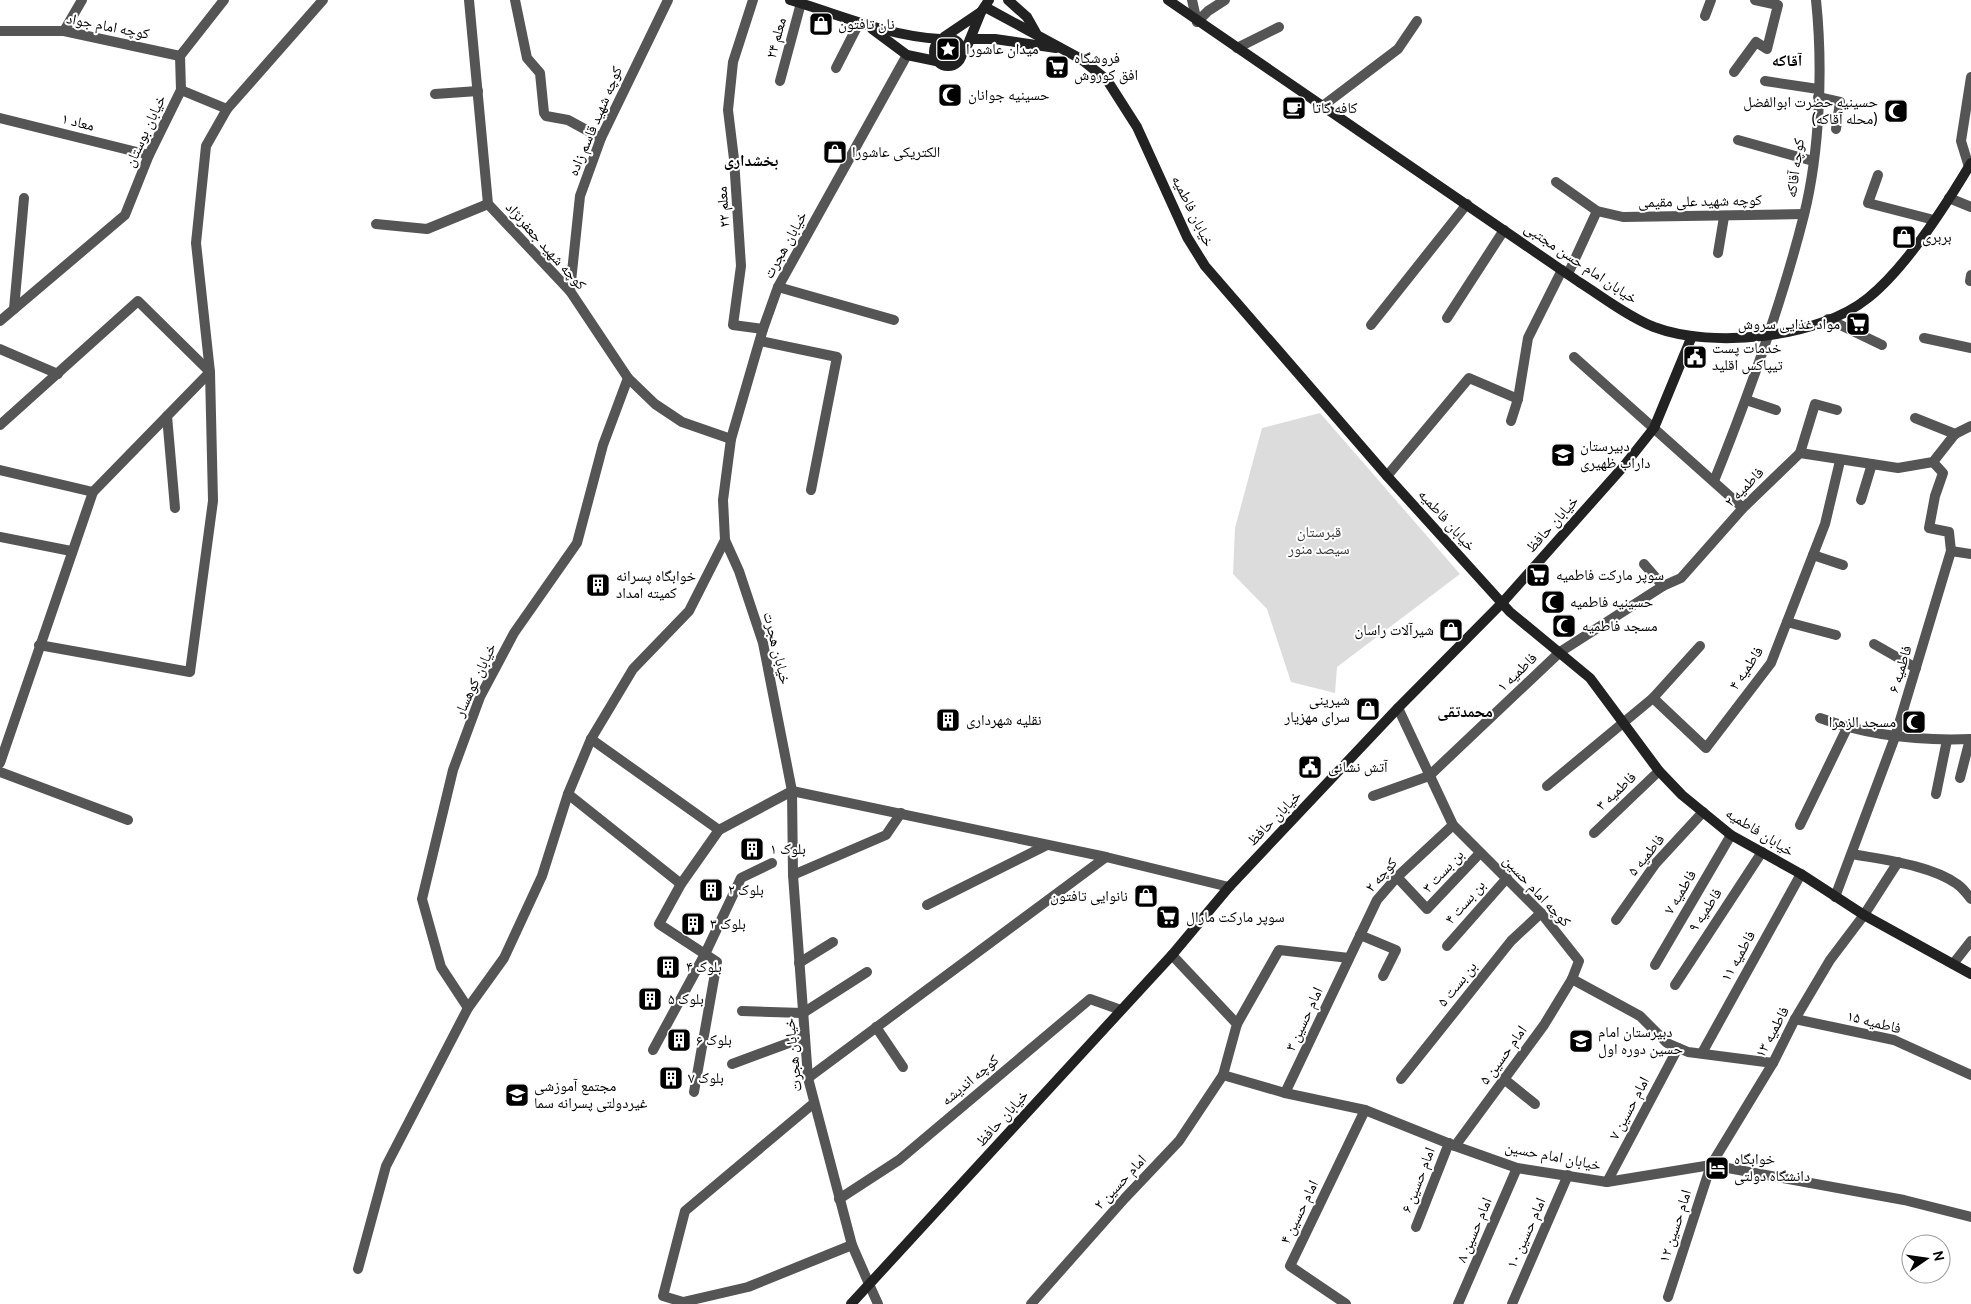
<svg xmlns="http://www.w3.org/2000/svg" width="1971" height="1304" font-family="Cabin,'Noto Naskh Arabic',sans-serif">
<style>
.green{fill:#dcdcdc}
.lines{fill:none;stroke-linecap:round;stroke-linejoin:round}
.minor{stroke:#555;stroke-width:10}
.tertiary{stroke:#555;stroke-width:10}
.secondary{stroke:#222;stroke-width:10}
.labels{text-anchor:middle;stroke-width:4;stroke-linejoin:round;paint-order:stroke}
.poi-label{font-size:15px;fill:#000;stroke:#fff;text-anchor:start}
.street-label{font-size:15px;fill:#000;stroke:#fff}
.park-label{font-size:15px;fill:#333;stroke:#fff}
.neighbourhood-label{font-size:16px;font-weight:bold;fill:#000;stroke:#fff}
</style>
<rect width="100%" height="100%" fill="#fff"/>
<path class="green" d="M1320,413L1460,574L1337,667L1335,693L1291,682L1267,609L1233,574L1235,528L1262,428Z"/>
<g class="lines">
<g class="minor">
<path d="M469,0L488,204L570,291L628,378L655,404L682,422L731,439"/>
<path d="M515,0L527,58L540,73L544,113L546,116L568,120L601,138"/>
<path d="M753,0L733,62L728,110L734,159L741,266L733,325L763,329"/>
<path d="M1192,0L1197,22"/>
<path d="M1705,16L1711,0"/>
<path d="M1197,22L1208,11L1225,0"/>
<path d="M0,31H64L180,56"/>
<path d="M64,31L82,0"/>
<path d="M1237,48L1279,27"/>
<path d="M180,56L224,0"/>
<path d="M180,56L181,90"/>
<path d="M836,68L859,23"/>
<path d="M1734,72L1756,42L1767,49L1778,5L1755,0"/>
<path d="M780,81L801,3"/>
<path d="M1765,81L1818,89"/>
<path d="M435,94L478,91"/>
<path d="M1818,97L1840,102L1836,129"/>
<path d="M1324,105L1398,49L1417,21"/>
<path d="M0,118L149,155"/>
<path d="M1738,140L1813,161"/>
<path d="M1969,167L1961,141L1971,77"/>
<path d="M1878,175L1868,203L1934,220"/>
<path d="M1556,182L1597,211L1623,217L1804,214"/>
<path d="M1949,198L1971,207"/>
<path d="M376,224L427,229L488,204"/>
<path d="M1718,253L1724,217"/>
<path d="M1568,274L1597,211"/>
<path d="M1970,281L1971,275"/>
<path d="M778,287L894,320"/>
<path d="M570,291L580,196L601,138L668,0"/>
<path d="M14,309L24,198"/>
<path d="M1447,318L1504,230"/>
<path d="M1828,319L1882,345"/>
<path d="M1371,325L1467,204"/>
<path d="M1924,338L1971,348"/>
<path d="M760,341L837,357L811,490"/>
<path d="M0,349L58,374"/>
<path d="M1574,357L1743,508"/>
<path d="M1746,400L1776,410"/>
<path d="M167,416L175,508"/>
<path d="M1915,418L1955,434"/>
<path d="M1511,421L1518,399L1528,338L1562,270"/>
<path d="M0,425L138,301L210,372L93,492L0,763"/>
<path d="M1800,453L1815,404L1837,410"/>
<path d="M0,470L93,492"/>
<path d="M1387,476L1469,378L1518,399"/>
<path d="M1714,481C1749,394 1781,306 1804,215C1820,151 1823,66 1816,0"/>
<path d="M1861,500L1872,464"/>
<path d="M0,537L71,551"/>
<path d="M1951,551L1971,554"/>
<path d="M1813,555L1843,565"/>
<path d="M1644,564L1663,586"/>
<path d="M1787,622L1836,635"/>
<path d="M1874,644L1916,668"/>
<path d="M39,645L190,672L213,501L210,372L196,243L206,146L227,109"/>
<path d="M1653,698L1700,646"/>
<path d="M1398,708L1453,825L1541,913L1579,961L1572,979L1544,1025L1455,1146"/>
<path d="M1820,718C1869,736 1919,741 1971,739"/>
<path d="M591,739L719,830"/>
<path d="M0,772L128,820"/>
<path d="M1960,778L1970,739"/>
<path d="M1547,786L1653,698L1706,748L1771,663L1825,524L1840,461"/>
<path d="M568,794L681,884"/>
<path d="M1936,794L1947,740"/>
<path d="M1373,796L1429,776L1560,652L1663,586L1681,578L1743,508L1800,453L1898,468L1933,462L1955,434L1971,426"/>
<path d="M1800,825L1847,728"/>
<path d="M1594,833L1659,771"/>
<path d="M1852,854C1884,860 1930,865 1957,884C1963,888 1967,894 1971,899"/>
<path d="M793,875L886,835L901,813"/>
<path d="M1397,877L1427,909L1480,853"/>
<path d="M1835,897L1895,737L1951,551L1949,532L1929,528L1935,496L1943,473L1933,462"/>
<path d="M927,905L1047,845"/>
<path d="M1864,915L1898,862"/>
<path d="M1616,920L1656,863L1703,812"/>
<path d="M1360,935L1396,950L1383,976"/>
<path d="M1447,946L1507,878"/>
<path d="M799,963L833,942"/>
<path d="M1953,964L1971,941"/>
<path d="M1655,965L1731,835"/>
<path d="M1572,979L1640,1016L1667,1043L1688,1052L1773,1063"/>
<path d="M1675,985L1762,852"/>
<path d="M468,1008L441,967L422,899L453,770L480,697L514,633L577,543L603,445L628,378"/>
<path d="M742,1011L803,1013L867,972"/>
<path d="M1795,1019L1894,1040L1971,1075"/>
<path d="M1237,1024L1279,950L1349,958"/>
<path d="M876,1027L903,1067"/>
<path d="M653,1050L705,954L741,878L772,863"/>
<path d="M1702,1053L1801,874"/>
<path d="M732,1064L805,1037"/>
<path d="M808,1078L1106,857"/>
<path d="M1401,1079L1511,941L1541,913"/>
<path d="M1504,1079L1535,1104"/>
<path d="M694,1092L717,962L659,924L681,884L719,830L792,791"/>
<path d="M1285,1093L1377,900L1397,877L1453,825"/>
<path d="M814,1103L685,1211L663,1296L683,1302L748,1287L852,1245"/>
<path d="M1607,1182L1678,1048"/>
<path d="M839,1199L899,1160L1090,999L1121,1010"/>
<path d="M1416,1227L1449,1143"/>
<path d="M358,1269L386,1166L468,1008L504,958L542,876L568,794L591,739L633,669L689,611L725,540"/>
<path d="M869,1284L878,1304"/>
<path d="M1668,1297L1711,1165L1904,1200L1971,1217"/>
<path d="M1031,1304L1125,1198L1179,1141L1223,1075"/>
<path d="M1346,1304L1290,1266L1365,1110"/>
<path d="M1458,1304L1517,1168"/>
<path d="M1512,1304L1568,1175"/>
</g>
<g class="tertiary">
<path d="M0,321L125,215L149,155L181,90L227,109L323,0"/>
<path d="M792,791L1106,857L1229,887"/>
<path d="M1172,955L1237,1024L1223,1075L1285,1093L1365,1110L1455,1146L1517,1168L1607,1182L1711,1165L1773,1063L1795,1019L1830,960L1864,915"/>
<path d="M869,1284L852,1245L808,1078L793,875L792,791L763,643L739,571L725,540L723,500L731,439L763,329L778,287L907,55"/>
</g>
<g class="secondary">
<path d="M790,0C841,15 887,36 940,39"/>
<path d="M1008,0L1027,17L1036,33"/>
<path d="M1168,0L1579,282C1603,297 1627,316 1654,327C1712,349 1819,338 1868,298C1907,267 1946,205 1971,163"/>
<path d="M985,7L1081,59L1107,80L1137,127L1187,237L1205,266L1387,476L1510,612L1590,678L1659,771L1682,795L1731,835L1801,874L1864,915L1971,974"/>
<path d="M872,29L907,55L936,61"/>
<path d="M944,37L981,12"/>
<circle cx="948" cy="52" r="14"/>
<path d="M971,39H995L1056,48"/>
<path d="M968,44L981,12L989,0"/>
<path d="M851,1304L1172,955L1229,887L1398,708L1502,603L1623,467L1654,428L1692,336"/>
</g>
</g>
<defs>
<g id="shop-square" transform="scale(1.25)"><rect x="-9" y="-9" width="18" height="18" rx="4" fill="#000" stroke="#fff"/><path d="M-5-2.5h2.3a2.7 3.5 0 0 1 5.4 0H5L5.5 6h-11ZM-1.5-2.5h3a1.5 2.3 0 0 0-3 0Z" fill="#fff"/></g>
<g id="sight-square" transform="scale(1.25)"><rect x="-9" y="-9" width="18" height="18" rx="4" fill="#000" stroke="#fff"/><path d="M0-6L1.8-2.2L6-1.7L2.9 1.2L3.7 5.4L0 3.3L-3.7 5.4L-2.9 1.2L-6-1.7L-1.8-2.2Z" fill="#fff"/></g>
<g id="supermarket-square" transform="scale(1.25)"><rect x="-9" y="-9" width="18" height="18" rx="4" fill="#000" stroke="#fff"/><path d="M-6-5.5h2.5l.6 2H6L4.5 2H-2.5L-4.4-4H-6ZM-1.5 3.2a1.3 1.3 0 1 0 .1 0ZM3 3.2a1.3 1.3 0 1 0 .1 0Z" fill="#fff"/></g>
<g id="mosque-square" transform="scale(1.25)"><rect x="-9" y="-9" width="18" height="18" rx="4" fill="#000" stroke="#fff"/><path d="M3.5-4.9A6 6 0 1 0 3.5 4.9A5 5 0 1 1 3.5-4.9Z" fill="#fff"/></g>
<g id="cafe-square" transform="scale(1.25)"><rect x="-9" y="-9" width="18" height="18" rx="4" fill="#000" stroke="#fff"/><path d="M-5.5-4.5H6V0H3Q3 3.5 0 3.5H-2.5Q-5.5 3.5-5.5 0ZM3-3.2v2h1.7v-2ZM-6 4.5H4V6H-6Z" fill="#fff"/></g>
<g id="civic-square" transform="scale(1.25)"><rect x="-9" y="-9" width="18" height="18" rx="4" fill="#000" stroke="#fff"/><path d="M-.6-6.5H3V-4.5H.6V-3L4-1V1h2V6H-6V1h2V-1L-.6-3ZM-1.2 2.5V6h2.4V2.5Z" fill="#fff"/></g>
<g id="school-square" transform="scale(1.25)"><rect x="-9" y="-9" width="18" height="18" rx="4" fill="#000" stroke="#fff"/><path d="M0-5L7-2L0 1L-7-2ZM-4 1L0 2.5L4 1V4Q0 6-4 4Z" fill="#fff"/></g>
<g id="building-square" transform="scale(1.25)"><rect x="-9" y="-9" width="18" height="18" rx="4" fill="#000" stroke="#fff"/><path d="M-4-6H4V6H1V3H-1V6H-4ZM-2.5-4.3h1.7v1.8h-1.7ZM.8-4.3h1.7v1.8H.8ZM-2.5-1h1.7V.8h-1.7ZM.8-1h1.7V.8H.8Z" fill="#fff"/></g>
<g id="hotel-square" transform="scale(1.25)"><rect x="-9" y="-9" width="18" height="18" rx="4" fill="#000" stroke="#fff"/><path d="M-6-4.5h1.5V1H6V5H4.5V3h-9V5H-6ZM-4 0a1.8 1.8 0 1 1 3.6 0ZM.5 0V-2.5h3Q6-2.5 6 0Z" fill="#fff"/></g>
</defs>
<g fill-rule="evenodd">
<use href="#shop-square" x="821" y="24"/>
<use href="#sight-square" x="948" y="49"/>
<use href="#supermarket-square" x="1057" y="67"/>
<use href="#mosque-square" x="950" y="95"/>
<use href="#cafe-square" x="1294" y="108"/>
<use href="#mosque-square" x="1896" y="111"/>
<use href="#shop-square" x="835" y="152"/>
<use href="#shop-square" x="1904" y="237"/>
<use href="#supermarket-square" x="1858" y="324"/>
<use href="#civic-square" x="1695" y="357"/>
<use href="#school-square" x="1563" y="455"/>
<use href="#supermarket-square" x="1538" y="575"/>
<use href="#building-square" x="598" y="585"/>
<use href="#mosque-square" x="1553" y="602"/>
<use href="#mosque-square" x="1564" y="626"/>
<use href="#shop-square" x="1451" y="630"/>
<use href="#shop-square" x="1368" y="709"/>
<use href="#building-square" x="948" y="720"/>
<use href="#mosque-square" x="1914" y="722"/>
<use href="#civic-square" x="1310" y="767"/>
<use href="#building-square" x="752" y="849"/>
<use href="#building-square" x="711" y="890"/>
<use href="#shop-square" x="1146" y="896"/>
<use href="#supermarket-square" x="1168" y="917"/>
<use href="#building-square" x="693" y="924"/>
<use href="#building-square" x="668" y="967"/>
<use href="#building-square" x="650" y="999"/>
<use href="#building-square" x="679" y="1040"/>
<use href="#school-square" x="1581" y="1041"/>
<use href="#building-square" x="671" y="1078"/>
<use href="#school-square" x="517" y="1095"/>
<use href="#hotel-square" x="1717" y="1168"/>
</g>
<g class="labels">
<g class="poi-label">
<text x="838" y="29">نان تافتون</text>
<text x="966" y="54">میدان عاشورا</text>
<text x="1074" y="63">فروشگاه<tspan x="1074" dy="17">افق کوروش</tspan></text>
<text x="968" y="100">حسینیه جوانان</text>
<text x="1878" y="107" text-anchor="end">حسینیه حضرت ابوالفضل<tspan x="1878" dy="17">(محله آقاکه)</tspan></text>
<text x="1312" y="113">کافه گاتا</text>
<text x="852" y="157">الکتریکی عاشورا</text>
<text x="1922" y="242">بربری</text>
<text x="1840" y="329" text-anchor="end">مواد غذایی سروش</text>
<text x="1712" y="353">خدمات پست<tspan x="1712" dy="17">تیپاکس اقلید</tspan></text>
<text x="1580" y="451">دبیرستان<tspan x="1580" dy="17">داراب ظهیری</tspan></text>
<text x="1556" y="580">سوپر مارکت فاطمیه</text>
<text x="616" y="581">خوابگاه پسرانه<tspan x="616" dy="17">کمیته امداد</tspan></text>
<text x="1570" y="607">حسینیه فاطمیه</text>
<text x="1582" y="631">مسجد فاطمیه</text>
<text x="1434" y="635" text-anchor="end">شیرآلات راسان</text>
<text x="1350" y="705" text-anchor="end">شیرینی<tspan x="1350" dy="17">سرای مهزیار</tspan></text>
<text x="966" y="725">نقلیه شهرداری</text>
<text x="1896" y="727" text-anchor="end">مسجد الزهرا</text>
<text x="1328" y="772">آتش نشانی</text>
<text x="770" y="854">بلوک ۱</text>
<text x="728" y="895">بلوک ۲</text>
<text x="1128" y="901" text-anchor="end">نانوایی تافتون</text>
<text x="1186" y="922">سوپر مارکت مارال</text>
<text x="710" y="929">بلوک ۳</text>
<text x="686" y="972">بلوک ۴</text>
<text x="668" y="1004">بلوک ۵</text>
<text x="1598" y="1037">دبیرستان امام<tspan x="1598" dy="17">حسین دوره اول</tspan></text>
<text x="696" y="1045">بلوک ۶</text>
<text x="688" y="1083">بلوک ۷</text>
<text x="534" y="1091">مجتمع آموزشی<tspan x="534" dy="17">غیردولتی پسرانه سما</tspan></text>
<text x="1734" y="1164">خوابگاه<tspan x="1734" dy="17">دانشگاه دولتی</tspan></text>
</g>
<g class="street-label">
<text transform="translate(108 26) rotate(11)" y="5">کوچه امام جواد</text>
<text transform="translate(776 38) rotate(-75)" y="5">معلم ۲۴</text>
<text transform="translate(595 121) rotate(-67)" y="5">کوچه شهید قاسم زاده</text>
<text transform="translate(78 122) rotate(14)" y="5">معاد ۱</text>
<text transform="translate(145 131) rotate(-65)" y="5">خیابان بوستان</text>
<text transform="translate(1795 168) rotate(-82)" y="5">کوچه آقاکه</text>
<text transform="translate(1700 201) rotate(-1)" y="5">کوچه شهید علی مقیمی</text>
<text transform="translate(723 207) rotate(-94)" y="5">معلم ۲۲</text>
<text transform="translate(1193 211) rotate(64)" y="5">خیابان فاطمیه</text>
<text transform="translate(785 245) rotate(-61)" y="5">خیابان هجرت</text>
<text transform="translate(546 246) rotate(48)" y="5">کوچه شهید جعفرنژاد</text>
<text transform="translate(1581 263) rotate(34)" y="5">خیابان امام حسن مجتبی</text>
<text transform="translate(1744 487) rotate(-45)" y="5">فاطمیه ۲</text>
<text transform="translate(1447 520) rotate(48)" y="5">خیابان فاطمیه</text>
<text transform="translate(1552 524) rotate(-48)" y="5">خیابان حافظ</text>
<text transform="translate(777 648) rotate(76)" y="5">خیابان هجرت</text>
<text transform="translate(1746 668) rotate(-56)" y="5">فاطمیه ۴</text>
<text transform="translate(1900 669) rotate(-73)" y="5">فاطمیه ۶</text>
<text transform="translate(1517 672) rotate(-44)" y="5">فاطمیه ۱</text>
<text transform="translate(475 680) rotate(-65)" y="5">خیابان کوهسار</text>
<text transform="translate(1616 791) rotate(-43)" y="5">فاطمیه ۳</text>
<text transform="translate(1274 818) rotate(-46)" y="5">خیابان حافظ</text>
<text transform="translate(1760 832) rotate(32)" y="5">خیابان فاطمیه</text>
<text transform="translate(1646 855) rotate(-51)" y="5">فاطمیه ۵</text>
<text transform="translate(1443 871) rotate(-47)" y="5">بن بست ۳</text>
<text transform="translate(1381 875) rotate(-49)" y="5">کوچه ۲</text>
<text transform="translate(1537 891) rotate(47)" y="5">کوچه امام حسین</text>
<text transform="translate(1680 892) rotate(-59)" y="5">فاطمیه ۷</text>
<text transform="translate(1465 902) rotate(-49)" y="5">بن بست ۴</text>
<text transform="translate(1705 910) rotate(-57)" y="5">فاطمیه ۹</text>
<text transform="translate(1738 956) rotate(-61)" y="5">فاطمیه ۱۱</text>
<text transform="translate(1457 984) rotate(-51)" y="5">بن بست ۵</text>
<text transform="translate(1304 1019) rotate(-65)" y="5">امام حسین ۳</text>
<text transform="translate(1874 1022) rotate(14)" y="5">فاطمیه ۱۵</text>
<text transform="translate(1772 1032) rotate(-62)" y="5">فاطمیه ۱۳</text>
<text transform="translate(793 1055) rotate(-96)" y="5">خیابان هجرت</text>
<text transform="translate(1503 1055) rotate(-54)" y="5">امام حسین ۵</text>
<text transform="translate(970 1080) rotate(-40)" y="5">کوچه اندیشه</text>
<text transform="translate(1629 1108) rotate(-62)" y="5">امام حسین ۷</text>
<text transform="translate(1002 1118) rotate(-48)" y="5">خیابان حافظ</text>
<text transform="translate(1553 1156) rotate(11)" y="5">خیابان امام حسین</text>
<text transform="translate(1418 1180) rotate(-69)" y="5">امام حسین ۶</text>
<text transform="translate(1120 1182) rotate(-47)" y="5">امام حسین ۲</text>
<text transform="translate(1299 1212) rotate(-64)" y="5">امام حسین ۴</text>
<text transform="translate(1675 1226) rotate(-72)" y="5">امام حسین ۱۲</text>
<text transform="translate(1474 1230) rotate(-67)" y="5">امام حسین ۸</text>
<text transform="translate(1526 1233) rotate(-66)" y="5">امام حسین ۱۰</text>
</g>
<g class="park-label">
<text x="1319" y="537">قبرستان<tspan x="1319" dy="17">سیصد منور</tspan></text>
</g>
<g class="neighbourhood-label">
<text x="1787" y="66">آقاکه</text>
<text x="751" y="166">بخشداری</text>
<text x="1465" y="717">محمدتقی</text>
</g>
</g>
<g transform="translate(1926 1259) rotate(77)"><circle r="24" fill="#ffffff" stroke="#999999"/>
<path d="M0-4L9 19L0 12L-9 19Z" fill="#000000"/>
<text y="-8" font-size="14" font-weight="bold" text-anchor="middle" fill="#000000">N</text>
</g>
</svg>
